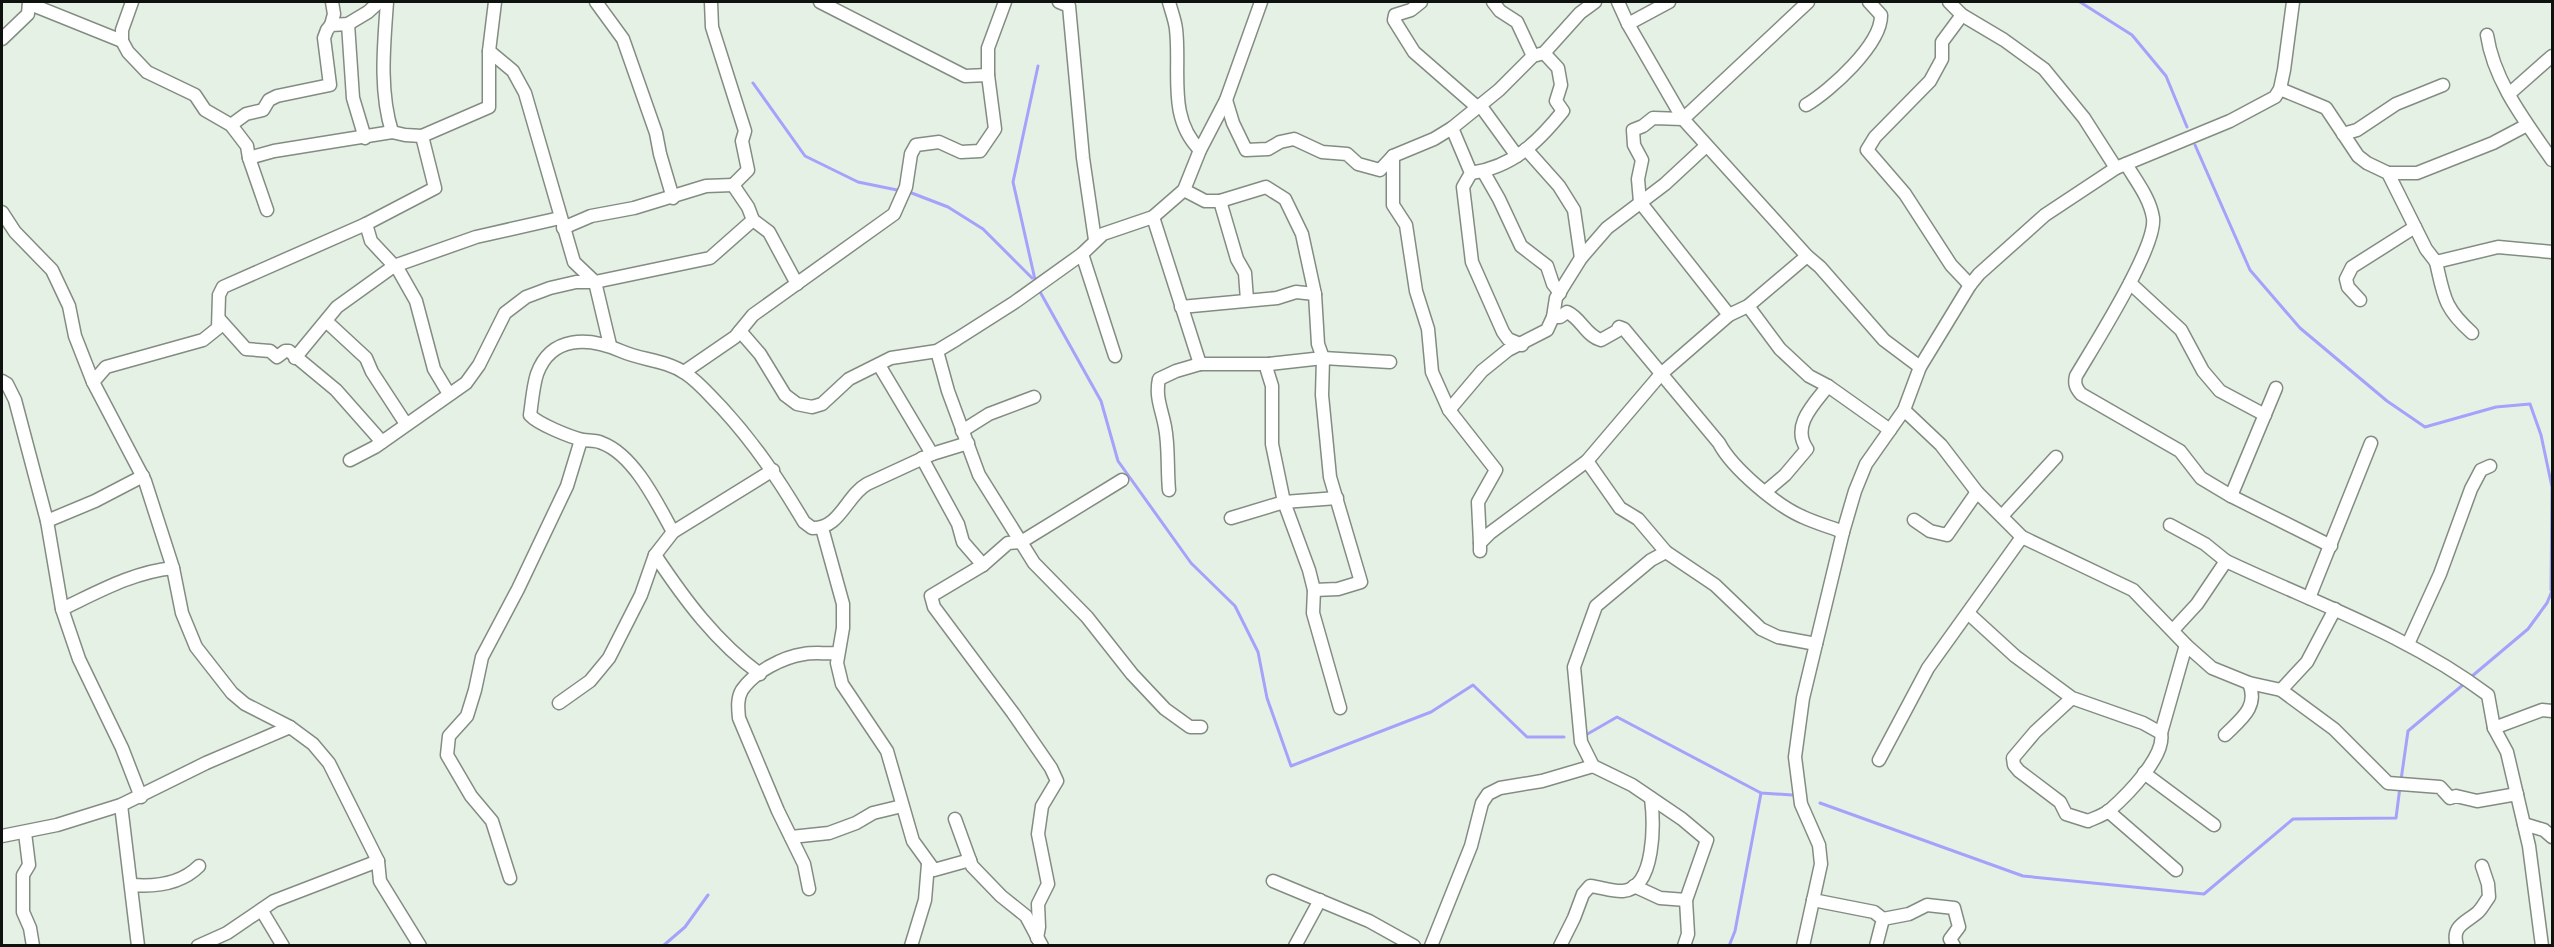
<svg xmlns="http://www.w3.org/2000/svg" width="2554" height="947" font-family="Manrope,sans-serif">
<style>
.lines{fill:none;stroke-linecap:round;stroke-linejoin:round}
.stream{stroke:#a6a1fb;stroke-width:3}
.minor-casing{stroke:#838c82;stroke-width:15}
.minor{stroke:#fff;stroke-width:12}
</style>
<rect width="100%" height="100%" fill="#e6f1e5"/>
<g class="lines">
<g class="stream">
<path d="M2080,2L2132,35L2166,76L2187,127"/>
<path d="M753,83L805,156L858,182L902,191"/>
<path d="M2195,145L2250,270L2300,328L2387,401L2425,427L2496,407L2530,404L2541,435L2552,487L2551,590"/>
<path d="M909,192L948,207L983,229L1032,278"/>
<path d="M1036,284L1013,182L1038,66"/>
<path d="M1039,290L1101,401L1118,461L1191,563L1235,606L1258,652L1267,698L1291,766L1431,712L1473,685L1527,737H1564"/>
<path d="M2471,677L2528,629L2547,603L2552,591"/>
<path d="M1584,736L1617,717L1761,793L1792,795"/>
<path d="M2401,780L2408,731L2464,684"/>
<path d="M1820,803L2023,876L2204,894L2293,819L2396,818L2400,787"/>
<path d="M663,946L685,927L708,895"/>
<path d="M1729,946L1735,931L1761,793"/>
</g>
<g class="minor-casing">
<g id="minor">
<path d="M132,2L122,30V41L128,52L147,72L195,95L205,110L231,125L247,146L249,158"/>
<path d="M387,2C384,45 379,90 392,132"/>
<path d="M596,2L623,39L656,133L660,154L673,198"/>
<path d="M711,2L712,27L745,131L742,141L748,170L733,185L748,207L753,220L769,232L797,284"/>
<path d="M820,2L965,76L988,75"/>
<path d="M1059,2L1069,6L1083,158L1095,240"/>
<path d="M1169,2C1171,10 1175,20 1176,29C1181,71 1167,117 1200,150"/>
<path d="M1421,2L1411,10L1395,15L1394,20L1414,52L1477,107"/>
<path d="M1493,2L1500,11L1517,22L1533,56"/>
<path d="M1618,2L1628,24L1683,119L1807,256L1820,267L1884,340L1920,367"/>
<path d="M1949,2L1962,15L2004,40L2044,69L2084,118L2116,168"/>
<path d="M30,4L122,41"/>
<path d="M1962,15L1942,42V59L1930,81L1875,137L1867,150L1905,194L1951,265L1970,285"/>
<path d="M348,24L353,98L365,138"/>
<path d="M1628,24L1669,2"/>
<path d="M331,25L334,14L332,2"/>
<path d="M2487,35C2494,82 2526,122 2552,160"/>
<path d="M2,39L28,14L29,2"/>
<path d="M489,51L513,71L525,93L574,262L595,282L610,345"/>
<path d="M2280,89L2326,108L2358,156L2367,163L2388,173L2426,249L2436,262L2498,247L2552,252"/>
<path d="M2509,94L2552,56"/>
<path d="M1226,100L1233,123L1246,150L1268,149L1280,142L1294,139L1322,152L1347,154L1358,164L1380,170L1393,156L1434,139L1452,128L1499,90L1533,56L1544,53L1580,13L1595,2"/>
<path d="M1480,105L1517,156"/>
<path d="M1806,105C1830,91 1882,44 1881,15L1869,2"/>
<path d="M231,125L246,114L263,110L269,100L277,96L330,85L324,38L327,30L331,25L348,24L368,12L379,2"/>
<path d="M1452,128L1471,173L1463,187L1472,262L1503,332L1508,339L1522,345"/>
<path d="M2343,134L2357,130L2396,104L2443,85"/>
<path d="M1526,149L1559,186L1574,210L1581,258"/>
<path d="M1393,156V205L1406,225L1416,291L1428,329L1432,372L1449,410L1496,470L1478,502L1480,543"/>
<path d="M2126,164C2136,181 2150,198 2153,218C2157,247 2093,347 2076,376C2074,384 2076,388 2081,394L2180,451L2201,478L2231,496L2331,546"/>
<path d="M1483,171L1499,199L1521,246L1547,266L1553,284L1560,293"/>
<path d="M1471,173C1513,167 1538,142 1563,111L1556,101L1561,85L1558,68L1544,53"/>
<path d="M2388,173H2417L2493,143L2527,125"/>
<path d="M1184,190L1205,201H1220L1266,187L1285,199L1302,234L1315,294L1318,344L1323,358L1322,395L1330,477L1361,582L1338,589L1314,590"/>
<path d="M1220,201L1237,259L1245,273L1247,300"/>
<path d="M267,210L249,158L274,151L392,132L405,135L422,136L489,107V51L495,2"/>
<path d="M2,212L15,232L52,270L69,306L75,336L93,382L145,481L173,568L182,613L196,647L232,693L245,704L290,727L313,744L329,763L378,861L380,881L420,946"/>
<path d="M1153,217L1200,364"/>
<path d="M366,224L371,241L399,271L416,301L434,369L449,394"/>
<path d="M563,228L591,216L634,208L706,186L733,185"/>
<path d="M1082,254L1115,356"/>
<path d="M2436,262C2444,297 2444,308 2472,333"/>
<path d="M2130,283L2181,330L2203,371L2220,391L2265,415"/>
<path d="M2360,300L2348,287L2346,279L2352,267L2415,227"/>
<path d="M1748,306L1780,349L1809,376L1828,386L1890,430"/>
<path d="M1181,307L1277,298L1296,292L1315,294"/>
<path d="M1729,315L1640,202L1638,179L1642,160L1634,145L1633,130L1643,126L1653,118L1683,119L1808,2"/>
<path d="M1553,317H1560L1567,312C1581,318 1586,336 1601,340L1617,331L1619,327L1624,329L1719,443C1732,468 1777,506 1803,517C1816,523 1830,527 1843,532"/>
<path d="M220,320L246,349L270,351L277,357L285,351H289L336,390L382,442"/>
<path d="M326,321L366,358L372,372L406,424"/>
<path d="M740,331L760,354L785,395L797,404L812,407L822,404L849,379L891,358L937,351L957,339L1015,302L1082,254L1103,234L1153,217L1184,190L1200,150L1226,100L1261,2"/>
<path d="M937,351L948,391L979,475L1034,563L1087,617L1132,674L1165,709L1190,727H1201"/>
<path d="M295,358L337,307L394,266L476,237L560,218"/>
<path d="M1269,364L1267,370L1272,386V444L1284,502L1309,570L1314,590L1313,613L1340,708"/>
<path d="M879,365L932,454"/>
<path d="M684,372L735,337L753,315L894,214L906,187L911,154L916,145L939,142L961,152L980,151L995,129L988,75V48L1005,2"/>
<path d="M2,381L7,384L15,400L47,521L62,609L79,659L122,748L141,797"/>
<path d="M93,382L106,367L203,340L218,328L219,295L223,287L366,224L435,188L422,136"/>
<path d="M1449,410L1482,371L1508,350L1547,330L1553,317L1556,298L1581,258L1607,228L1665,184L1706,146"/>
<path d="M1904,410L1941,445L1977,492L2022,537L2133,590L2186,645L2212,668L2249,683L2281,690L2334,729L2388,783L2440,787L2450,798L2456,796L2477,801L2517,794"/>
<path d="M962,431L989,414L1034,397"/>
<path d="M922,458L958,524L963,542L983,565"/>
<path d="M350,460L375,447L466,383L479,365L505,313L526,297L550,288L576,282H595L710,258L753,220"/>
<path d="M1587,461L1620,508L1638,519L1666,552L1715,585L1761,629L1778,637L1816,644"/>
<path d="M1169,490C1167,470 1169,447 1165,427C1162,410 1155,397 1159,379L1176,371L1200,364H1269L1323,358L1390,362"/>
<path d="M1765,492L1785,475L1807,449C1791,426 1813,405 1828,386"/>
<path d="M2231,496L2276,388"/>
<path d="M2002,516L2056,457"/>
<path d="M1231,518L1284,502L1337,498"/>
<path d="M1914,520L1930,531L1947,535L1977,492"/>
<path d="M47,521L95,501L143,476"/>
<path d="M2170,525L2205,544L2226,561"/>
<path d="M822,528L843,604V628L837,663L842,684L887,751L913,841L934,870L970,860"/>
<path d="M673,532C657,503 634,455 602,443C596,440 589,441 583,440C570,437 538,424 530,415C532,402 533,386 537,374C551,335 589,337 621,351C641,360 666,360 685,373C699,382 710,396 722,408C755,444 779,480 804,522L812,528C840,529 846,496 867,484L932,454L968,443"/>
<path d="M1480,551V543L1490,533L1587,461L1661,374L1729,315L1748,306L1807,256"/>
<path d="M1666,552L1651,560L1596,606L1574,667L1581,742L1593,766L1632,785L1682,819L1707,840L1686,900L1688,934L1684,946"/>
<path d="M655,555C685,600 716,642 760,674"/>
<path d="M2309,598L2371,443"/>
<path d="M62,609C98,592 133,572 173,568"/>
<path d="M1969,614L2015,656L2072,698L2143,723L2161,733C2166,756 2127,795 2110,810C2104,815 2095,818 2088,821L2066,814L2060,802L2019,771L2014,765L2013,758L2035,732L2072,698"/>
<path d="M2173,630L2197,604L2226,561C2315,603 2408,635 2488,695L2494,728L2507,752L2529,846L2542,946"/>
<path d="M2408,644L2440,574L2471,489L2481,470L2490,466"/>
<path d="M2281,690L2307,662L2335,609"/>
<path d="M559,703L590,681L609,658L641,595L655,555L673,532L773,470"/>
<path d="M2494,728L2542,710L2552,711"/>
<path d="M2161,733L2186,645"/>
<path d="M2225,735C2241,719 2259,707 2249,683"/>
<path d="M1879,760L1928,668L2022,537"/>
<path d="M2144,773L2214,825"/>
<path d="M121,805L138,946"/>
<path d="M2108,811L2176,870"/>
<path d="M955,819L972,866L1001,896L1026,916L1042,946"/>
<path d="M2524,824L2544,830L2552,837"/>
<path d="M25,833L29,865L23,875V912L30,928L33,946"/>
<path d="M2,836L57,825L121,805L206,763L290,727"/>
<path d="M791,837L829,833L856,823L873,813L902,806"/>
<path d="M510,878L492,821L471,796L447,755L449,736L467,716L475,690L482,657L518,589L567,486L581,440"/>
<path d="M1273,881L1369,921L1414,946"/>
<path d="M132,885C157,887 181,884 199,866"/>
<path d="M1634,886L1660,898L1686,900"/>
<path d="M809,889L804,864L778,811L739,718C738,708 737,698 742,690C754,672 783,657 804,654C815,652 826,654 837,653"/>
<path d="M1813,900L1874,912L1883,919L1876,946"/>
<path d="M262,911L283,946"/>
<path d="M1883,919L1909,914L1927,905L1954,908L1959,927L1950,939L1954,946"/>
<path d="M1037,938L1039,927L1038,904L1048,884L1038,834L1042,806L1057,781L1051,768L1013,713L934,607L931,596L983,565L1008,543L1021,542L1122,480"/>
<path d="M198,946L227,933L274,901L378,861"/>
<path d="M911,946L925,900L928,864"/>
<path d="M1295,946L1320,900"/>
<path d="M1431,946L1471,846L1482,803L1488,794L1500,788L1542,781L1593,766"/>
<path d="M1560,946L1574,918L1583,894L1590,886C1601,887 1613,892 1623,891C1656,888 1654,821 1651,798"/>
<path d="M1803,946L1821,864L1819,845L1801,804L1795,757L1803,698L1843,532L1855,491L1866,464L1904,410L1920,367L1970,285L1979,274L2045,215L2116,168L2230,121L2275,97L2280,89L2284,70L2293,2"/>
<path d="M2457,946C2451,926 2465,923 2477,913C2482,909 2485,902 2489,897L2488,884L2482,866"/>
</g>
</g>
<use href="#minor" class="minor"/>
</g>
<rect width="2554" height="947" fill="none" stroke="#0f130f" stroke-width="6"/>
</svg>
